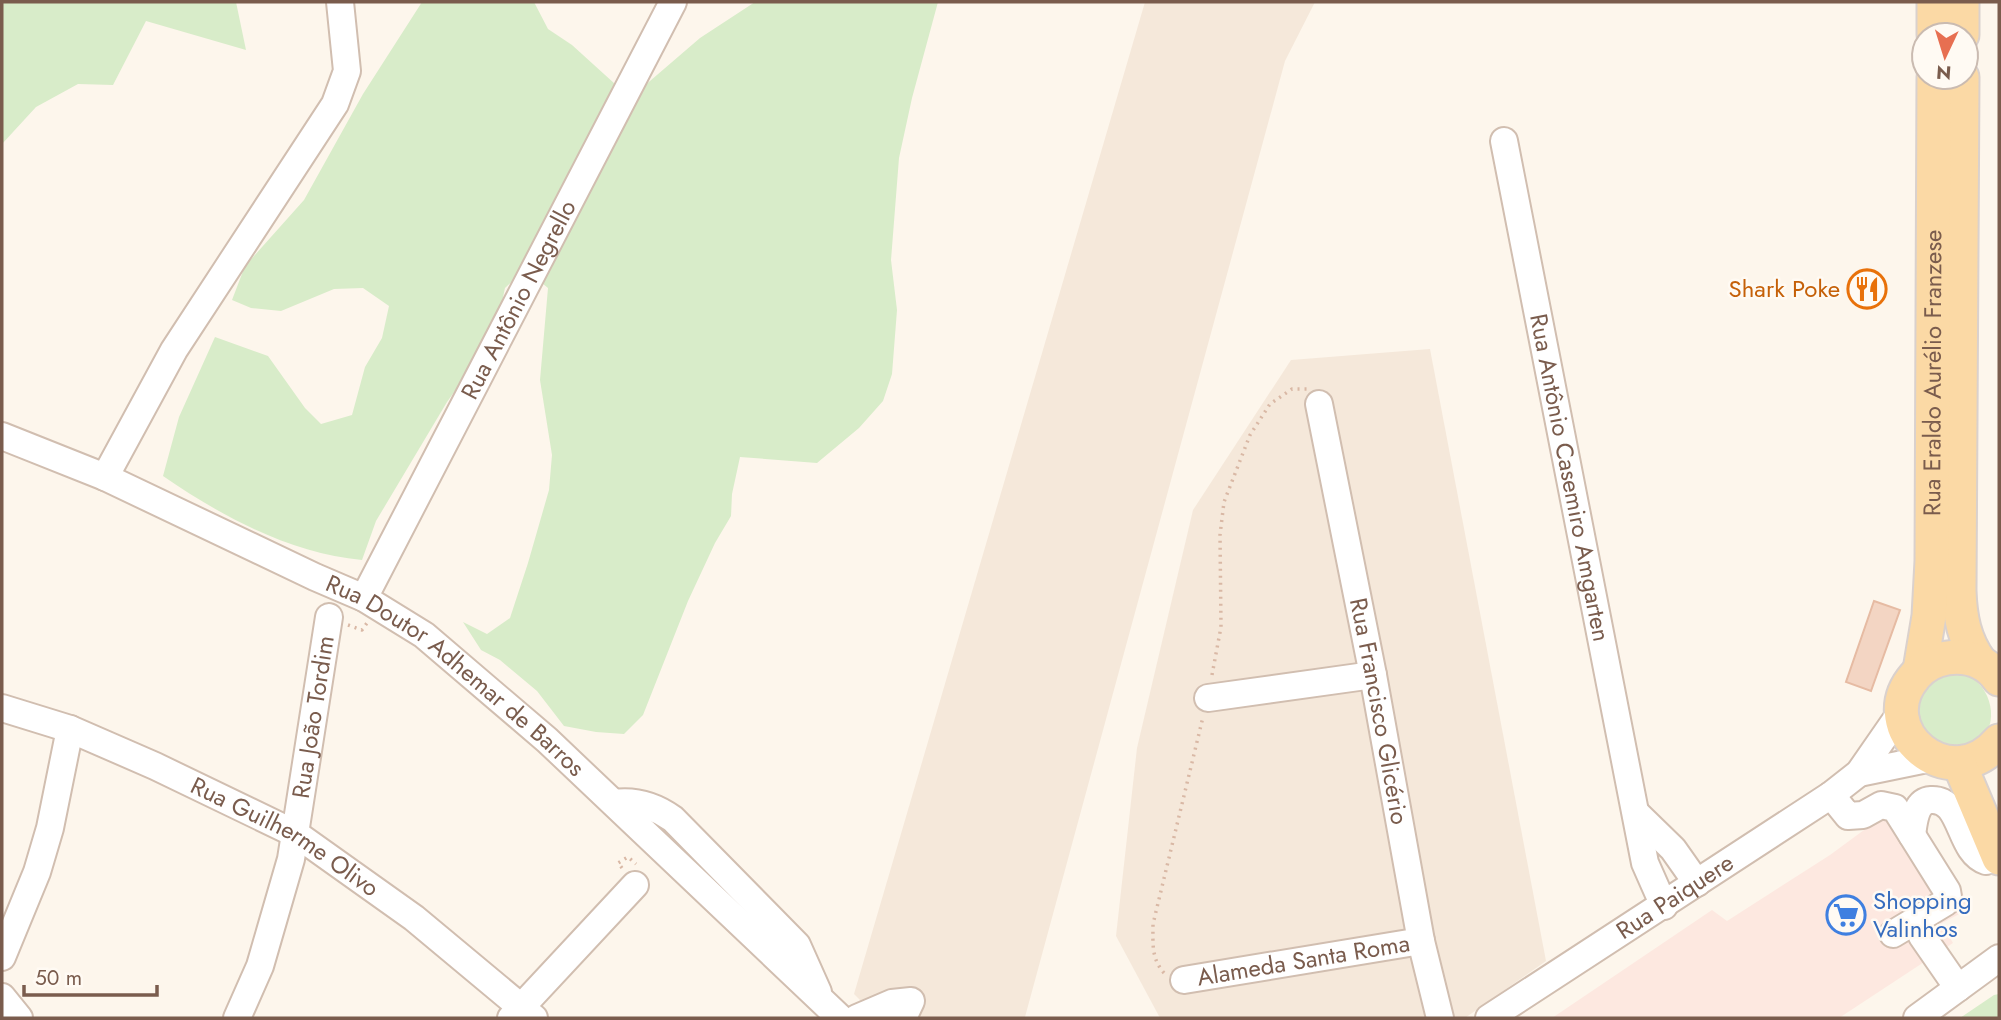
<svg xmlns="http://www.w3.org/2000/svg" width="2001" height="1020" font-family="Jost,sans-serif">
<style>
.residential{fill:#f5e8da}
.commercial{fill:#fde8e0}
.green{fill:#d8ecc9}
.building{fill:#f3d5c3;stroke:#e6bba3;stroke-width:2}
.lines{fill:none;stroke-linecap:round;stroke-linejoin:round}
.minor-casing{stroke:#d1beb0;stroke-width:30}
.major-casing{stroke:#dad1cd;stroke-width:37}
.path{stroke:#d9b8a5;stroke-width:3.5;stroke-dasharray:2 5;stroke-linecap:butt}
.minor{stroke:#fff;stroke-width:26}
.major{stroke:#fbd9a5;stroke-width:33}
.labels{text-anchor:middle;stroke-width:5;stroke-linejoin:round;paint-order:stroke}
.food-label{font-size:24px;fill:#c56008;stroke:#fffaf3;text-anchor:end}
.street-label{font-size:24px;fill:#7a5c4d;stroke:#fffaf3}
.shop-label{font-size:24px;fill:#366cbe;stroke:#fffaf3;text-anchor:start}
</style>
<rect width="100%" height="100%" fill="#fdf6ec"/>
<g class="residential">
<path d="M1145,2H1315L1285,61L1025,1017L878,1018L854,994Z"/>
<path d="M1430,349L1546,961L1465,1018H1160L1116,936L1137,748L1193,510L1291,360Z"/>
</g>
<path class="commercial" d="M1883,816L1893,829L1918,816L1971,908L1942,923L1953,943L1839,1018H1552L1712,910L1727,921L1830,855Z"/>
<g class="green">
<path d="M2,2H236L246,50L146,21L113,85L78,84L36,107L2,144Z"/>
<path d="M422,2H534L548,29L572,45L615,84L643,87L700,38L755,2H938L912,98L899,158L891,260L897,310L892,374L883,401L859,428L817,463L740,457L732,494L731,516L715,543L688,601L643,715L624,734L596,732L564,726L537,691L500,660L481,650L463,622L487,634L510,618L528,563L549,490L552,455L540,380L548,288L525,269L505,288L499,316L482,353L447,402L376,521L362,560C291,554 221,516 163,476L179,417L215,337L268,356L305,408L321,424L352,415L365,367L382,338L389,306L363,288L334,289L281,311L251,308L232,300L245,266L304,200L363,94Z"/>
<path d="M1965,673C1992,686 2001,724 1978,743C1971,747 1959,748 1951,750L1919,729C1914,687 1922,676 1965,673Z"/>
<path d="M1999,994V1018H1960L1994,995Z"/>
</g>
<path class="building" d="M1874,601L1900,610L1871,691L1846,682Z"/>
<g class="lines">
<g class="minor-casing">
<g id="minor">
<path id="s1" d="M1504,141L1645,863L1664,906"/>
<path id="s2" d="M1319,404L1373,675L1421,941L1440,1018"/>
<path id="s3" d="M2,436L105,477L315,577L364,598L424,635L547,740L840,1018"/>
<path d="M105,477L174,350L335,104L347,71L340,2"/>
<path id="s4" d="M364,598L673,2"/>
<path d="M1208,698L1373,675"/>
<path id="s5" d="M2,708L70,729L155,766L296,834L414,918L534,1018"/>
<path d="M1859,773L1932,758"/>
<path d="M1831,795L1848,816L1863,815L1881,805L1895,808L1947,891L1948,897L1946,902L1893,934"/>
<path d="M614,803C636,800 655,806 673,819L797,945L818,992"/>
<path d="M1637,814L1673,849L1697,883"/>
<path d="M1912,835C1914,822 1915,801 1931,800C1963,798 1958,852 1986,861L1998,856"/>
<path d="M1922,936L1958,988"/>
<path d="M2,957L37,872L50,828L70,729"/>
<path id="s6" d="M1184,980L1421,941"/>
<path d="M2,997L19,1018"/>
<path id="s7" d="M237,1018L260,966L291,859L329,617"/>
<path d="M511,1018L635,885"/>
<path d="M857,1018L892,1003L911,1001L903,1018"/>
<path id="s8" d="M1489,1018L1831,795L1859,773L1902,711"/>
<path d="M1917,1018L1999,958"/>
</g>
</g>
<g class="major-casing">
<g id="major">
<path d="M1934,35V2"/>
<path d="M1962,35V2"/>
<path d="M1962,77L1959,591C1960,617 1964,640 1980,662"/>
<path id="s9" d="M1920,670L1929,616L1932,561L1934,77"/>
<path d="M1999,679C1987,662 1968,655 1947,658C1935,660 1923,666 1915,676C1869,729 1950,799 1999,741"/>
<path d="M1959,763L1999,858"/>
</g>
</g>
<g class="path">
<path d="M348,625L362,630L367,623"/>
<path d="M1212,675L1221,627L1220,535L1224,502L1250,435L1270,404L1292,389H1307"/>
<path d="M622,868L618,863L628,857L636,864"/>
<path d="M1164,973C1151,958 1153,943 1153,924L1203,717"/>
</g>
<use href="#minor" class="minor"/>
<use href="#major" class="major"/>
</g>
<defs>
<g id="restaurant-ring" transform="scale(2.0125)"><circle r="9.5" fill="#fffaf3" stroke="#e8710a" stroke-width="1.5"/><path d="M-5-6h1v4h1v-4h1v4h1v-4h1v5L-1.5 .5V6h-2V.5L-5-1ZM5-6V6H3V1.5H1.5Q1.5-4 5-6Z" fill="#e8710a"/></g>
<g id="supermarket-ring" transform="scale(2.0125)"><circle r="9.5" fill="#fffaf3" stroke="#3f7fe0" stroke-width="1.5"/><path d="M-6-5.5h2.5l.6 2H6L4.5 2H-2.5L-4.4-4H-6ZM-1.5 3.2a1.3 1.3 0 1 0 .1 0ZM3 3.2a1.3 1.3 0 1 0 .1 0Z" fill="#3f7fe0"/></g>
</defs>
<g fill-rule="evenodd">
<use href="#restaurant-ring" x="1867" y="289"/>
<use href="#supermarket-ring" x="1846" y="915"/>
</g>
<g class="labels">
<g class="food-label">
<text x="1840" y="297">Shark Poke</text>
</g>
<g class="street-label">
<text dy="8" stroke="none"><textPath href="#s4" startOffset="336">Rua Antônio Negrello</textPath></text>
<text dy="8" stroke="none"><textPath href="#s9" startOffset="298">Rua Eraldo Aurélio Franzese</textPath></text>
<text dy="8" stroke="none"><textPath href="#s1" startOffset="343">Rua Antônio Casemiro Amgarten</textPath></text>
<text dy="8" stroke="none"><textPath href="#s3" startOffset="516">Rua Doutor Adhemar de Barros</textPath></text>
<text dy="8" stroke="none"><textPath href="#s2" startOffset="313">Rua Francisco Glicério</textPath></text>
<text dy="8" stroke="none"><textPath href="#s7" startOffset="312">Rua João Tordim</textPath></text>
<text dy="8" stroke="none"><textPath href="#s5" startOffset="312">Rua Guilherme Olivo</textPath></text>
<text dy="8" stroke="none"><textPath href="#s8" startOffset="222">Rua Paiquere</textPath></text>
<text dy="8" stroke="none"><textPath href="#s6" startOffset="121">Alameda Santa Roma</textPath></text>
</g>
<g class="shop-label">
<text x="1873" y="909">Shopping<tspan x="1873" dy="28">Valinhos</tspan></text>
</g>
</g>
<rect width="2001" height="1020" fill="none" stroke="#7a5c4d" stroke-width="7"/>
<g transform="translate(1945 56) rotate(184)"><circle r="33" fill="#fffaf3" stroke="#cabbb1" stroke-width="2"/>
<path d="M0-5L12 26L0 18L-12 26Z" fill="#e76f51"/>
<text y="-10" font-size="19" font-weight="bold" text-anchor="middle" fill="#7a5c4d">N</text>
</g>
<path d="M24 985v10h133v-10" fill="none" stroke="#7a5c4d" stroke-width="3.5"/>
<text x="35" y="985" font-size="21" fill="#7a5c4d" stroke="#fffaf3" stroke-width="5" paint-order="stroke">50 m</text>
</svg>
